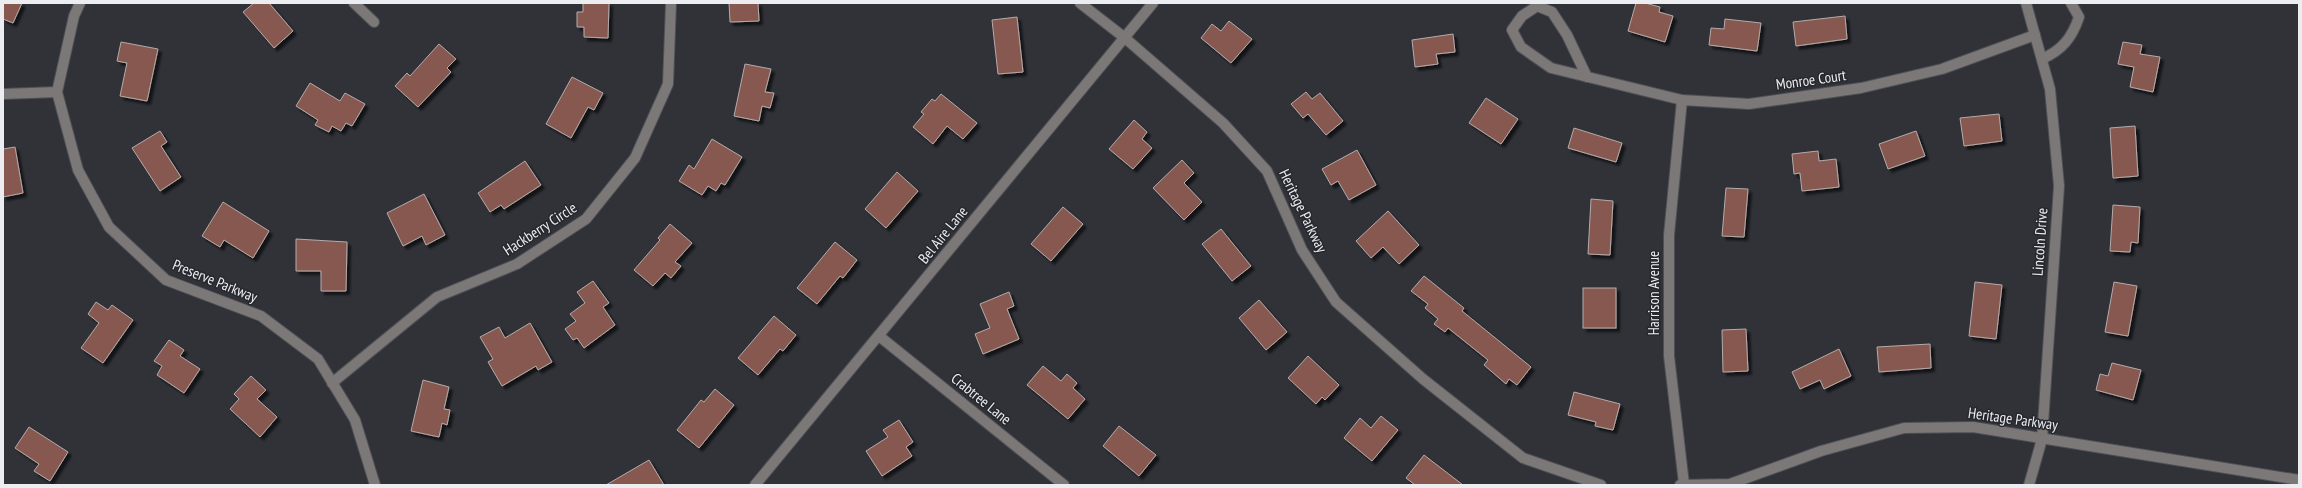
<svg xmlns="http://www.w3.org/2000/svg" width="2302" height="488" font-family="'PT Sans Narrow',sans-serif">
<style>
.building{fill:#865850;stroke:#b5abaa;filter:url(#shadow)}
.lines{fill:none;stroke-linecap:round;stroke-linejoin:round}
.minor-casing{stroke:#4e5056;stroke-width:12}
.minor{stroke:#7c7877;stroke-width:10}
.labels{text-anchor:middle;stroke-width:3;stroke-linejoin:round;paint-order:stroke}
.street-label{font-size:15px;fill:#ecedf1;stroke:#26282e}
</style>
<defs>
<filter id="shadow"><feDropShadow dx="3.5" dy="3.5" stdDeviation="1" flood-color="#0009"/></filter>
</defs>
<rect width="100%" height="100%" fill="#303238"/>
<g class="building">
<path d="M3,3H22L13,23L3,19Z"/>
<path d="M254,3H269L293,31L274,48L243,12Z"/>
<path d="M583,3H609L608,38L584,37V27H577V12H583Z"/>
<path d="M729,3H758L759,21L730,22Z"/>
<path d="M1636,3H1645L1660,7L1659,12L1673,16L1665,42L1628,31Z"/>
<path d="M1845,16L1847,39L1796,46L1793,22Z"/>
<path d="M1017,17L1023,72L998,74L992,20Z"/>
<path d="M1725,19L1761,23L1757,51L1709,45L1711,28L1724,29Z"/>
<path d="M1229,21L1252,39L1231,63L1201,38L1212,24L1221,31Z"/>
<path d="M1453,34L1455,52L1436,54L1438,64L1415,67L1412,40Z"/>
<path d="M121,42L158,49L147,101L120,96L127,63L117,61Z"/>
<path d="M2123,42L2142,45L2140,54L2160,57L2153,92L2130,87L2134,67L2118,64Z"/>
<path d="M439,44L456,59L447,68L451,72L418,107L395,86L407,73L410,76Z"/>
<path d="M745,64L771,69L765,92L774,93L770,108L762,106L759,121L734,116Z"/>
<path d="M572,77L603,93L594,110L588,107L571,138L546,124Z"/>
<path d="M310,83L340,101L345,93L365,104L352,126L346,123L341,131L332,126L329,132L315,125L318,120L296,106Z"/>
<path d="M1306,92L1312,99L1320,93L1343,121L1326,135L1308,114L1303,118L1291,104Z"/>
<path d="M941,94L977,123L963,139L947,126L933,144L913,127L924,114L921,112L932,99L935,101Z"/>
<path d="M1486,98L1518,119L1501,144L1469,123Z"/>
<path d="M1999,114L2002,141L1964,146L1960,118Z"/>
<path d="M1134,120L1147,132L1142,139L1152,148L1133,169L1109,149Z"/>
<path d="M2135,126L2138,176L2113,178L2110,128Z"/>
<path d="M1574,128L1622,143L1616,162L1568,148Z"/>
<path d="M160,131L167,142L161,146L181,177L160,191L132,148Z"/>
<path d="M1916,131L1925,156L1888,169L1879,144Z"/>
<path d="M712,139L742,157L725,185L721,183L716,191L708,186L702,195L679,181L689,165L694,169Z"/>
<path d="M15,147L23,193L3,197V149Z"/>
<path d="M1357,150L1376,185L1349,200L1338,181L1331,185L1322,169Z"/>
<path d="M1818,151L1819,161L1836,159L1839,187L1802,191L1800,173L1794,174L1792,154Z"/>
<path d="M1182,160L1194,173L1184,183L1202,202L1184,220L1153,188Z"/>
<path d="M525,161L541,185L504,209L501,205L490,212L478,193Z"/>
<path d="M897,172L918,191L886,228L865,209Z"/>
<path d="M1726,188L1748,189L1744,237L1722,236Z"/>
<path d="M424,194L445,235L426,245L422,236L403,246L387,213Z"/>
<path d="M1591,199L1613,201L1610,255L1588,254Z"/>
<path d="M223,202L269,231L253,258L224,240L220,247L202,236Z"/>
<path d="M2113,205L2140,207L2138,243L2131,242L2130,252L2110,251Z"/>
<path d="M1063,207L1083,224L1051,261L1031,244Z"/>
<path d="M1388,211L1419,245L1399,264L1383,247L1371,258L1356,241Z"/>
<path d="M670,224L692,243L675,262L681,266L671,278L665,273L653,286L634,270L660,240L658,238Z"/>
<path d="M1221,229L1251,266L1232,281L1202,244Z"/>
<path d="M296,239L347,242L346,291H321V271H296Z"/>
<path d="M835,242L857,260L843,278L840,276L817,304L797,288Z"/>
<path d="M1424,276L1464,308L1462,311L1531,367L1517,385L1509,379L1506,384L1484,365L1488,360L1448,328L1445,332L1434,324L1438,319L1425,308L1428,304L1411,291Z"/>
<path d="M593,281L609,303L603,307L615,325L584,348L577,338L573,340L565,329L576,321L570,314L585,303L577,292Z"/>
<path d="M1975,282L2002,285L1996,339L1969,336Z"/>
<path d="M2114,282L2137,286L2128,336L2105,332Z"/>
<rect x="1583" y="288" width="33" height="40"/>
<path d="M1009,292L1014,306L1007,309L1019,339L983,354L975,334L990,328L980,304Z"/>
<path d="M1259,300L1287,332L1266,350L1239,318Z"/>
<path d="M96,302L108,310L112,305L133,320L103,363L81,348L99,323L88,314Z"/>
<path d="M774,316L796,335L783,351L780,349L758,375L738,358Z"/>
<path d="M530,323L552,362L538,370L536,366L502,386L488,362L493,359L480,337L499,327L505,338Z"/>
<path d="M1746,329L1748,371L1723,372L1722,330Z"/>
<path d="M169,340L184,350L180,356L200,369L184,393L157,375L162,366L154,361Z"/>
<path d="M1930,344L1931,368L1879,372L1877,347Z"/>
<path d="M1839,349L1851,376L1824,389L1820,380L1800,389L1792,372Z"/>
<path d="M1308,356L1339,385L1325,400L1322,397L1316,404L1288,378Z"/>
<path d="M2112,363L2141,370L2133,400L2096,390L2100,374L2108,376Z"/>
<path d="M1043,366L1061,381L1067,374L1077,383L1073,388L1085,399L1068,419L1027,385Z"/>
<path d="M251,376L266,390L257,399L277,417L260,437L230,409L239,399L234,394Z"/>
<path d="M423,380L449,387L444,409L450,410L447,425L442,423L439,437L411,431Z"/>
<path d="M715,389L734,405L699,448L677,430L701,400L704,402Z"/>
<path d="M1574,392L1620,404L1613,430L1595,426L1596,422L1568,415Z"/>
<path d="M1381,416L1398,430L1372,461L1344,438L1360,418L1371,428Z"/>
<path d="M899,420L913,442L906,447L912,456L882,476L866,451L888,437L883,430Z"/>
<path d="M1119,426L1156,455L1139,476L1103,446Z"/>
<path d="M29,427L68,452L50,481L34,471L39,464L15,448Z"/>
<path d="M1424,455L1463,485H1415L1406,478Z"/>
<path d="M649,460L664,485H606Z"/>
</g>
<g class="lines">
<g class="minor-casing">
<g id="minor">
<path d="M80,3L74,16L57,92L78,170L109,227L166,280L261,316L318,359L355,420L375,485"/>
<path d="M354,3L374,22"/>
<path d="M1080,3L1125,38L1223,123L1267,171L1302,250L1336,302L1423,379L1523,458L1601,485"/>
<path d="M2026,3L2050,89L2059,186L2042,439L2029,485"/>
<path d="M2042,59C2062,50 2072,38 2079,17L2071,3"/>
<path d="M1587,77L1567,35L1552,12L1537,6L1522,16L1512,30L1521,47L1551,68L1682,100L1749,104L1861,88L1942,69L2035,35"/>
<path d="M3,94L57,92"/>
<path d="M1682,100L1669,235V356L1684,484"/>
<path d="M879,336L1064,485"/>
<path d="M332,383L437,297L517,264L586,219L635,158L668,84L671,3"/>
<path d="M755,485L1153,3"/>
<path d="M1680,485L1730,484L1821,451L1904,428L1973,427L2299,480"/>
</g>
</g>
<use href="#minor" class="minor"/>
</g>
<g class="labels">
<g class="street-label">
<text transform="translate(1811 80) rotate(-8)" y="5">Monroe Court</text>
<text transform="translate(1303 211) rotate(64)" y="5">Heritage Parkway</text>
<text transform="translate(540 229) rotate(-33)" y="5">Hackberry Circle</text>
<text transform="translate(943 235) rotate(-51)" y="5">Bel Aire Lane</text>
<text transform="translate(2040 242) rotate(-86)" y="5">Lincoln Drive</text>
<text transform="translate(215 281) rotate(22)" y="5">Preserve Parkway</text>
<text transform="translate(1654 293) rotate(-90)" y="5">Harrison Avenue</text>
<text transform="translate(981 399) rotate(39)" y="5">Crabtree Lane</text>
<text transform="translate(2013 419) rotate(8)" y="5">Heritage Parkway</text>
</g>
</g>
<rect width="2302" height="488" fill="none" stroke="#ecedf1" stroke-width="8"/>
</svg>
